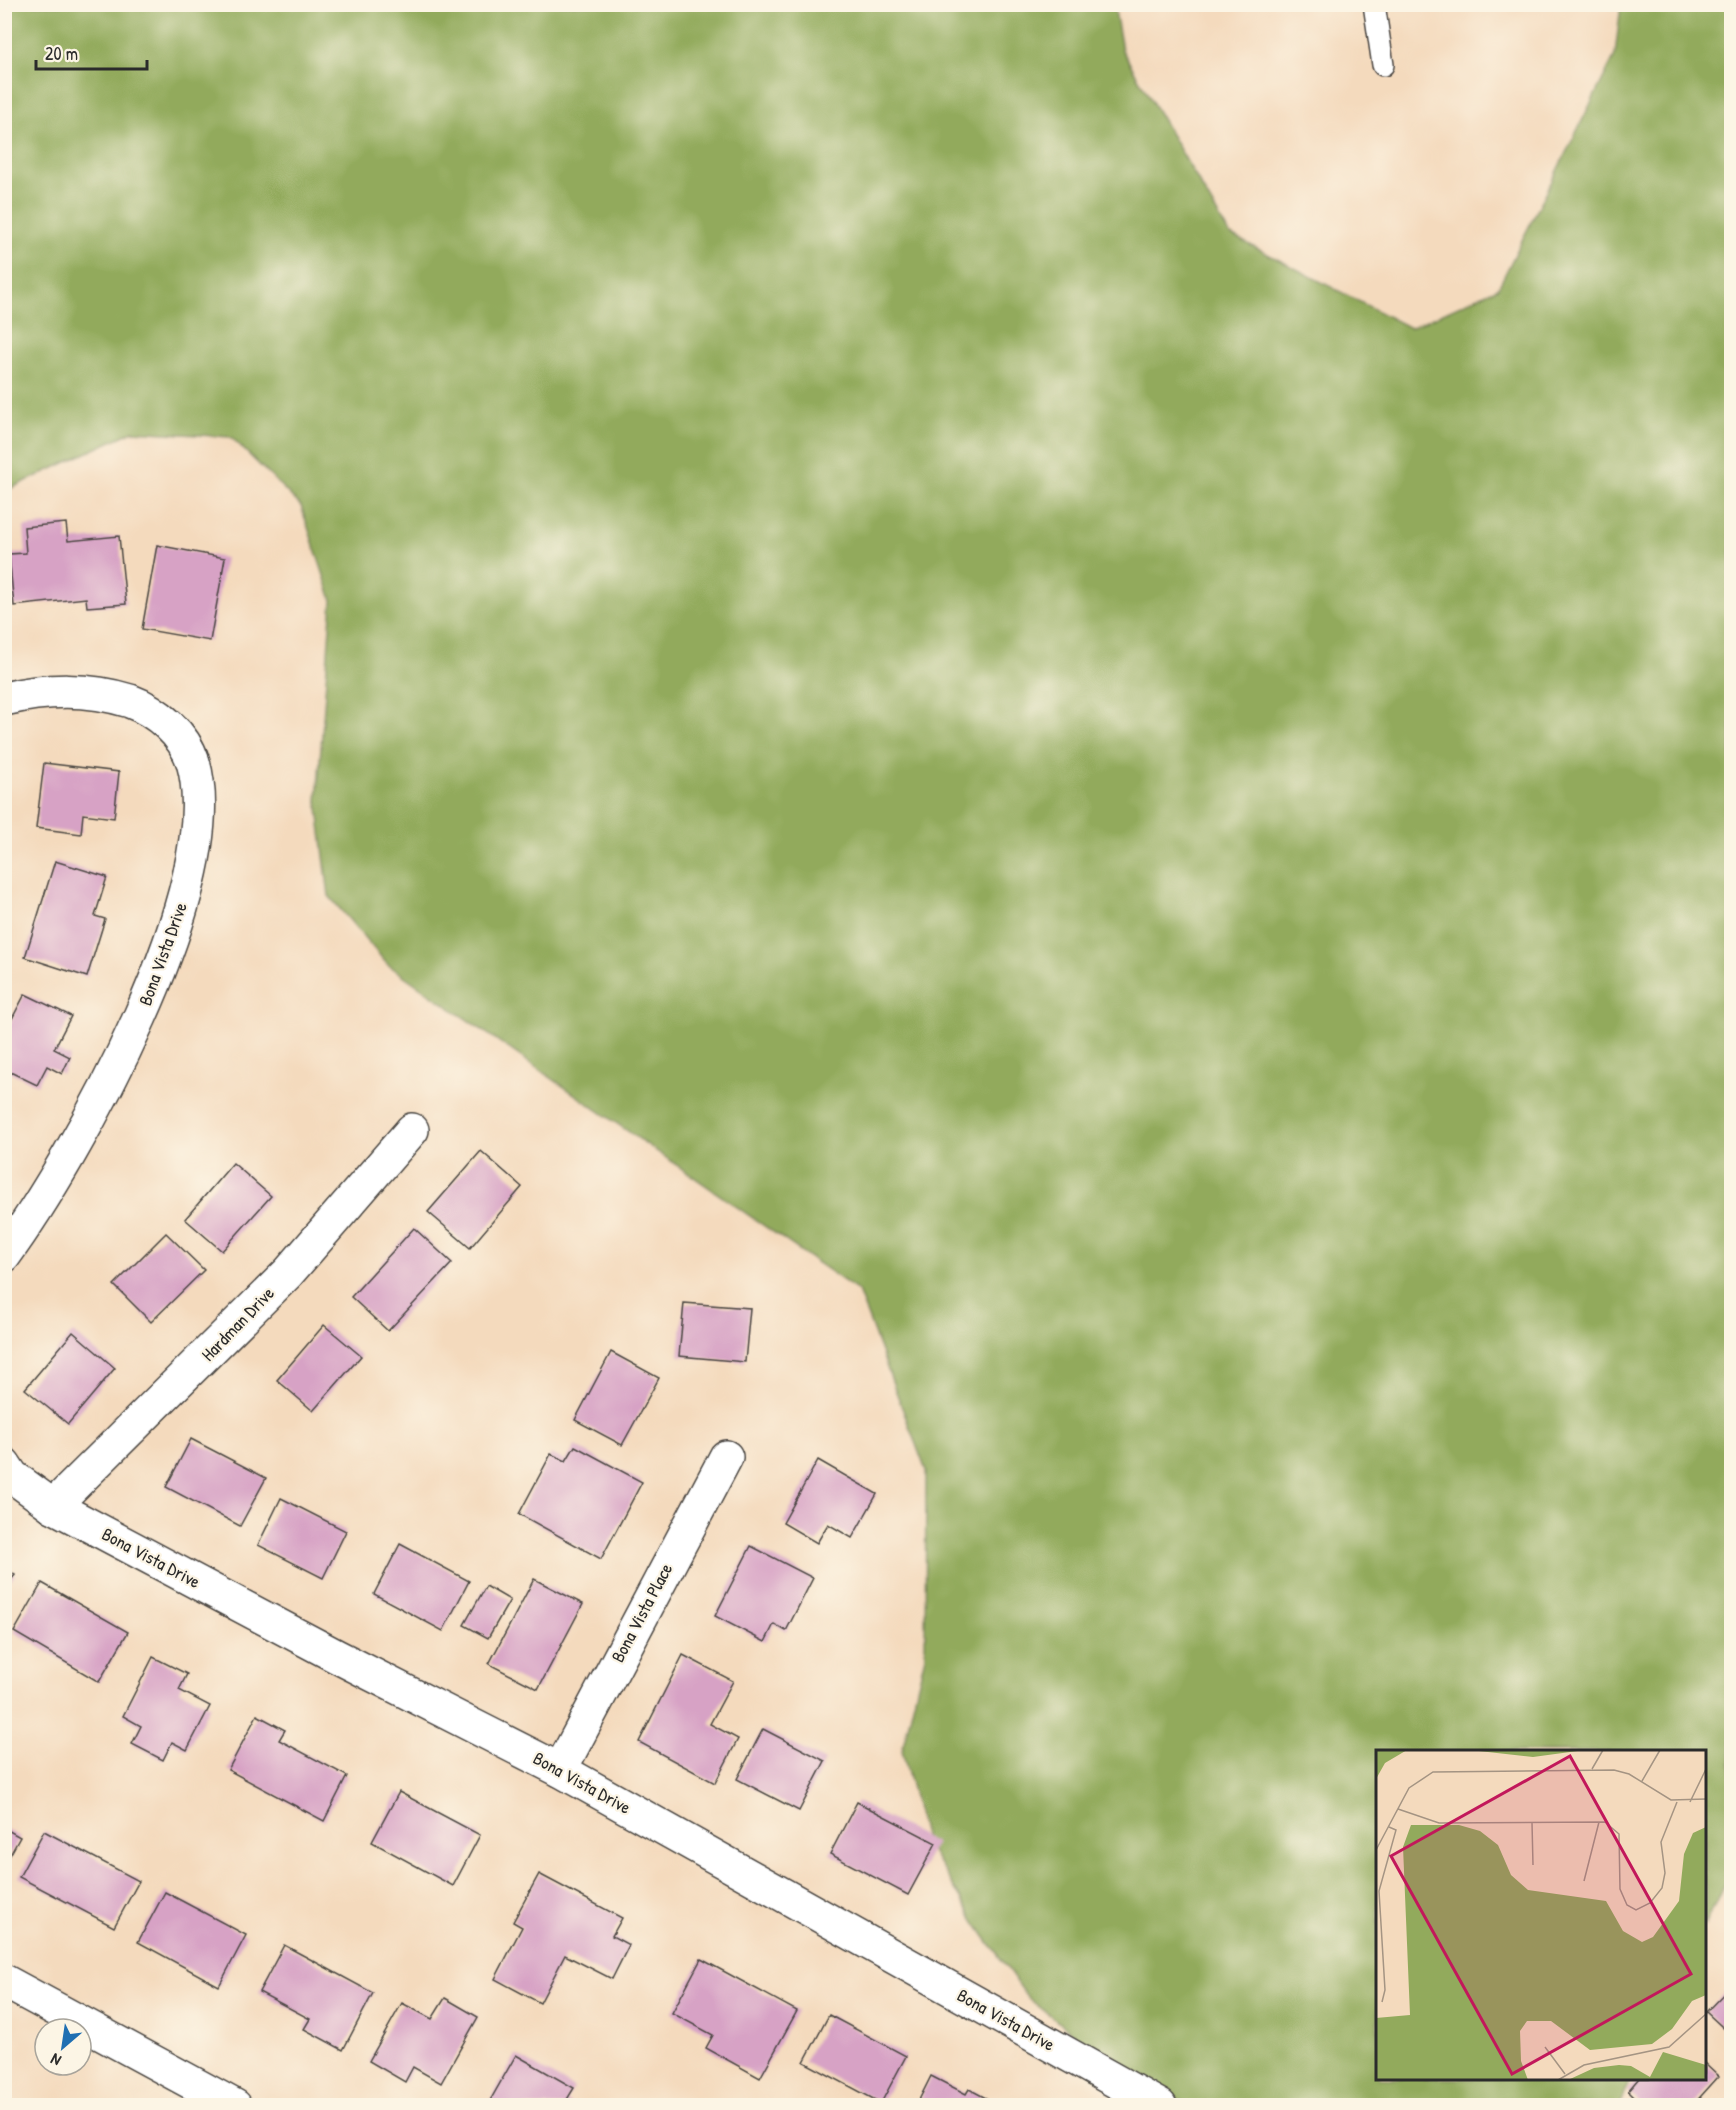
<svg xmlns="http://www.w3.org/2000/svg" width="1736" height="2110" font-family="'Patrick Hand',sans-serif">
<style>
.forest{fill:#92aa5c;stroke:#5e6a44;stroke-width:1.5}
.building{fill:#d7a2c5}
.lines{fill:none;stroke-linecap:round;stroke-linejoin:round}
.service-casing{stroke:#494541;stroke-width:24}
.minor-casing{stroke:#494541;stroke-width:36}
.tertiary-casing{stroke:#494541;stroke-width:36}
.service{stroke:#fff;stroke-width:21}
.minor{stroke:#fff;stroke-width:33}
.tertiary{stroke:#fff;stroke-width:33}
.labels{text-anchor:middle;stroke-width:4.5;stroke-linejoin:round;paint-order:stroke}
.street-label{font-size:18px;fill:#2b2b2b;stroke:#fcf5e5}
.inset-road{fill:none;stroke:#a49483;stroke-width:1.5}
.view{fill:#c2185b;fill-opacity:0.15;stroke:#c2185b;stroke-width:3}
.inset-edge{fill:none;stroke:#2b2b2b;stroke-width:3}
</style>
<rect width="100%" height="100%" fill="#fcf5e5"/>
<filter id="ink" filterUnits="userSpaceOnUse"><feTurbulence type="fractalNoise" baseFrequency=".0167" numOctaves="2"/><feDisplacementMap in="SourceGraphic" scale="12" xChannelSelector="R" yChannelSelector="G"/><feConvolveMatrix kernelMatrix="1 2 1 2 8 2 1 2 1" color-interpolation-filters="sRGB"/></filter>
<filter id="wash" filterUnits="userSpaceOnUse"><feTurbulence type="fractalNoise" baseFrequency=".008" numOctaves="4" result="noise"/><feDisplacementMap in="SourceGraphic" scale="24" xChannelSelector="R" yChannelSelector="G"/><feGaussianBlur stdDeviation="1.35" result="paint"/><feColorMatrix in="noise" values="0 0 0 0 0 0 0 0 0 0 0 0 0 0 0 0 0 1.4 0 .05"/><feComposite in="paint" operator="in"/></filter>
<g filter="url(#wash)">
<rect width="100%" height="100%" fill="#f4dabd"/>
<path class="forest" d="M4,5H1114L1122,50L1229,234L1410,328L1498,288L1615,55L1621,5H1731V1869L1705,1926L1704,1752H1378V2078L1632,2079L1619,2105H1189L1107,2060L1028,1998L975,1922L925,1840L902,1750L925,1656L926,1471L858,1291L387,964L329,896L317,800L332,600L301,506L231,437L133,431L5,491Z"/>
<g id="blocks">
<g class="building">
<path d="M66,523L68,541L119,536L126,604L87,607L86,598L14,606L9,554L26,553L24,527Z"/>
<path d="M157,545L225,558L210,641L142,629Z"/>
<path d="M44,763L119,772L114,818L83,814L81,834L36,828Z"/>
<path d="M55,861L107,877L95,916L105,919L87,977L25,957Z"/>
<path d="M25,994L71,1016L54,1049L70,1057L62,1074L47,1066L37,1085L4,1069V1034Z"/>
<path d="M481,1151L522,1187L470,1248L428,1212Z"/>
<path d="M233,1163L271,1196L222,1251L185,1219Z"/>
<path d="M414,1228L452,1263L388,1331L351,1297Z"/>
<path d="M166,1233L204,1270L151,1322L114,1285Z"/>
<path d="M684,1303L750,1308L745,1362L679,1356Z"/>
<path d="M324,1325L361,1356L313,1411L277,1380Z"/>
<path d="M73,1332L115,1368L68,1424L25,1389Z"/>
<path d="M611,1352L659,1378L622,1445L575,1420Z"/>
<path d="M191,1439L266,1478L240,1526L166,1487Z"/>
<path d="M575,1446L642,1482L601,1559L519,1514L551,1454L566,1461Z"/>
<path d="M818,1460L877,1494L852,1538L828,1524L817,1543L783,1523Z"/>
<path d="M281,1498L346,1531L323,1578L258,1545Z"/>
<path d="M400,1544L469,1581L443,1631L374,1594Z"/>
<path d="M751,1546L813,1578L786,1631L774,1624L765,1642L715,1616Z"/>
<path d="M4,1566L15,1575L4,1588Z"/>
<path d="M534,1579L583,1604L538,1689L489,1664Z"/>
<path d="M42,1583L128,1632L99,1682L14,1632Z"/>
<path d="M486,1586L510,1600L488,1638L464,1625Z"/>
<path d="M683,1655L733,1681L710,1724L738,1739L715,1783L639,1742Z"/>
<path d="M153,1657L187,1674L179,1690L210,1706L187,1750L172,1742L163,1760L132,1744L141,1726L123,1716Z"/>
<path d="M257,1715L285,1730L279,1740L347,1776L324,1821L228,1770Z"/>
<path d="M763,1729L825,1761L799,1811L737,1779Z"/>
<path d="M399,1792L480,1835L453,1886L372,1842Z"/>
<path d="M857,1802L936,1843L908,1895L830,1854Z"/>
<path d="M4,1828L20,1837L4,1866Z"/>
<path d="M44,1831L139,1881L114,1927L19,1877Z"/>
<path d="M539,1874L622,1918L612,1936L629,1945L612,1979L565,1955L540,2003L495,1979L522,1927L513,1922Z"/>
<path d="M165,1892L246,1935L219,1986L138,1942Z"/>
<path d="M284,1945L373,1993L343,2050L304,2029L310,2019L259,1992Z"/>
<path d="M701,1959L797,2011L760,2078L706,2048L713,2035L672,2013Z"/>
<path d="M1732,1985V2036L1706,2012Z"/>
<path d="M445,1998L478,2017L441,2083L413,2067L405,2082L369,2061L402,2003L432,2019Z"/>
<path d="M829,2015L906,2056L881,2103L804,2062Z"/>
<path d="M516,2055L574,2088L566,2101L573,2106H487Z"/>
<path d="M1704,2062L1719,2076L1692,2106H1643L1628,2091L1639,2078H1704Z"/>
<path d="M931,2076L966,2094L969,2089L1001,2106H916Z"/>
</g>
</g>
</g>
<g filter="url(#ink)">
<use href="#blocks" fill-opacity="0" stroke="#494541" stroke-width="1.5"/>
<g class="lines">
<g class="service-casing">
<path id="service" d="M1374,4L1383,65"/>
</g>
<g class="minor-casing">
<g id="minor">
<path d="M4,699C45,689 90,688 130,701C157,711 184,734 193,762C229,886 77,1156 4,1256"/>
<path d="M4,1464L12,1476L53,1506L336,1656L560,1770L1160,2106"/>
<path d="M53,1506L288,1273L412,1130"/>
<path d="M560,1770L726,1457"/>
</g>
</g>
<g class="tertiary-casing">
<path id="tertiary" d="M4,1981L235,2106"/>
</g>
<use href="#service" class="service"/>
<use href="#minor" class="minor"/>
<use href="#tertiary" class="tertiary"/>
</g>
</g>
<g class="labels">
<g class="street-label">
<text transform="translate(163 954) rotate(-70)" y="6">Bona Vista Drive</text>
<text transform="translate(238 1324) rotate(-46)" y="6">Hardman Drive</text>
<text transform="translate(151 1558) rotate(28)" y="6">Bona Vista Drive</text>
<text transform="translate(642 1613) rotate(-62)" y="6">Bona Vista Place</text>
<text transform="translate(582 1783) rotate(29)" y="6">Bona Vista Drive</text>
<text transform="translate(1006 2020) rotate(29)" y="6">Bona Vista Drive</text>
</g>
</g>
<g transform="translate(1376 1750)">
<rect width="330" height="330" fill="#f4dabd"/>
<path d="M0,0H31L9,13L0,29ZM94,0H209L157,7ZM35,75H83L104,81L122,95L135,125L152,140L230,151L247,181L266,192L277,187L303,151L308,104L317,83L330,77V245L316,251L296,279L276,294L214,300L175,271H151L144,281L145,311L152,330H0V268L34,265L27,97ZM287,302L330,315V330H192L218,318L243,315L255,316L274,327Z" fill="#92aa5c"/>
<path class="inset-road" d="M216,19L227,0M266,31L284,0M314,52L330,19M22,59L63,73L229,72L243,84L244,139L251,155L260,160L274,153L286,138L289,123L285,92L301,52M156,73L157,115M0,100L33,38L57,22L238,20L253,24L295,50L330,49M208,131L223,72M6,252L9,240L3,141L20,80L13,77M169,297L189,324M182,330L208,315L293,297L330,264"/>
<path class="view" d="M194,6L315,224L136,324L15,106Z"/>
<rect width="330" height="330" class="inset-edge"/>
</g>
<rect width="1736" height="2110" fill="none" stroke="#fcf5e5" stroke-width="24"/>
<g transform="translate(63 2047) rotate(209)"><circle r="28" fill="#fcf5e5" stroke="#a8a49b" stroke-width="1.5"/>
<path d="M0-4.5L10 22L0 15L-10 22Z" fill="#1f6fb2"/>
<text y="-9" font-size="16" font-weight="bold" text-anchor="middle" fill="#2b2b2b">N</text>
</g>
<path d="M36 60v9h111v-9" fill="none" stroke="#2b2b2b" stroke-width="3"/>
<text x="45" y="60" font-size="18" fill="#2b2b2b" stroke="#fcf5e5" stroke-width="4.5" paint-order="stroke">20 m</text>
</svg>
